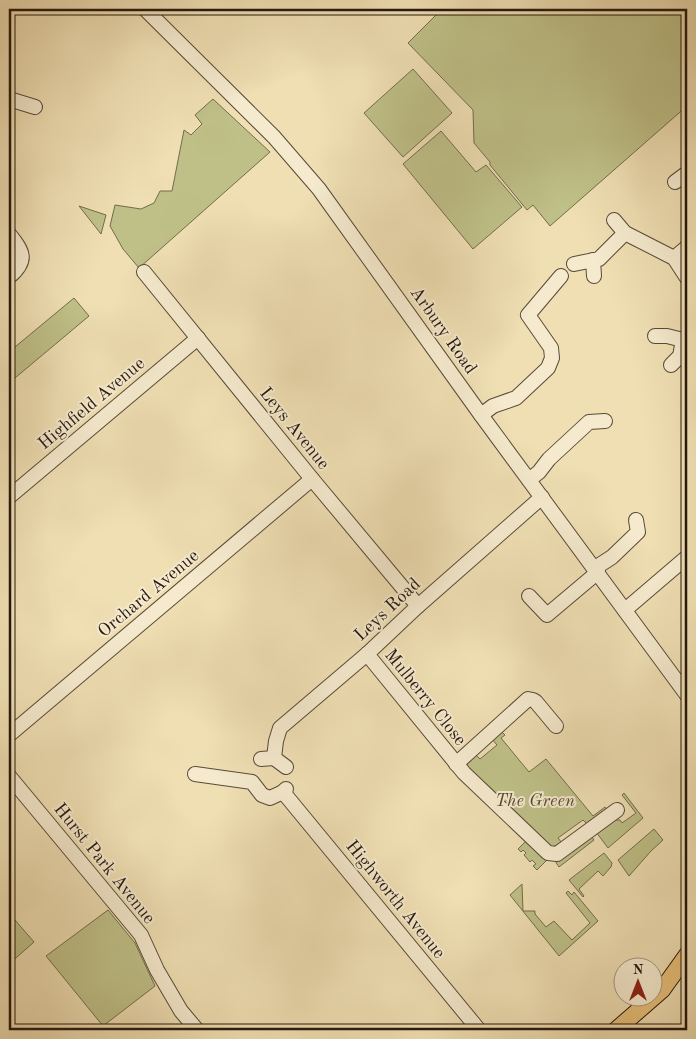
<svg xmlns="http://www.w3.org/2000/svg" width="696" height="1039" font-family="'Old Standard TT',serif">
<style>
.green{fill:#bfc088;stroke:#726c4c}
.lines{fill:none;stroke-linecap:round;stroke-linejoin:round}
.minor-casing{stroke:#584a38;stroke-width:16}
.major-casing{stroke:#26180f;stroke-width:18}
.minor{stroke:#f5eace;stroke-width:14}
.major{stroke:#e8c07a;stroke-width:16}
.labels{text-anchor:middle;stroke-width:4;stroke-linejoin:round;paint-order:stroke}
.street-label{font-size:18px;fill:#26180f;stroke:#f5eace}
.park-label{font-size:18px;font-style:italic;fill:#544a33;stroke:#f5eace}
</style>
<rect width="100%" height="100%" fill="#efdfb3"/>
<filter id="stains"><feTurbulence type="fractalNoise" baseFrequency=".004" numOctaves="4"/><feColorMatrix values="0 0 0 0 .2 0 0 0 0 .09 0 0 0 0 .02 0 0 0 .5 -.17"/></filter>
<radialGradient id="worn" r=".72"><stop offset=".6" stop-color="#630" stop-opacity="0"/><stop offset="1" stop-color="#630" stop-opacity=".3"/></radialGradient>
<g class="green">
<path d="M442,9H687V106L550,226L533,205L527,210L490,165V162L474,143L473,110L408,43Z"/>
<path d="M413,69L452,113L403,157L364,113Z"/>
<path d="M213,99L270,152L139,268L123,249L110,226L115,205L141,209L154,203L160,191H172L184,130L191,135L202,124L195,115Z"/>
<path d="M441,131L476,172L486,165L522,207L473,249L403,164Z"/>
<path d="M79,206L106,215L101,234Z"/>
<path d="M74,298L89,316L9,383V352Z"/>
<path d="M501,731L505,735L501,738L529,772L546,759L593,816L605,807L607,810L588,825L583,820L558,838L562,843L550,848L467,768V764L475,754L480,759L497,745L492,739Z"/>
<path d="M624,793L643,818L608,848L596,832L613,820H620L622,823L636,813L622,795Z"/>
<path d="M654,829L663,840L651,851L629,876L618,860Z"/>
<path d="M591,836L594,840L559,867L555,861Z"/>
<path d="M527,840L547,860L537,870L533,866L536,864L532,860L530,862L524,855L526,853L523,850L521,852L518,849Z"/>
<path d="M604,853L612,863L611,867L603,876L598,871L579,889L584,896L583,897L569,880Z"/>
<path d="M522,884L523,911H535V914L546,927L554,921L572,940L590,923L566,893L568,891L572,895L574,892L598,921L559,956L510,895Z"/>
<path d="M108,910L135,943L155,986L103,1026L46,956Z"/>
<path d="M9,913L34,942L9,964Z"/>
</g>
<g class="lines">
<g class="minor-casing">
<g id="minor">
<path d="M145,9L274,137L319,189L481,415L687,695"/>
<path d="M9,99L35,107"/>
<path d="M675,182L687,173"/>
<path d="M614,220L625,233L674,258L687,278"/>
<path d="M9,234C24,252 28,261 9,277"/>
<path d="M674,258L687,247"/>
<path d="M593,260L594,276"/>
<path d="M574,264L599,259L625,233"/>
<path d="M144,272L312,479L418,606"/>
<path d="M655,336H667L683,340L680,356L671,365"/>
<path d="M481,415L493,406L516,398L548,368L552,358L551,348L528,315L561,276"/>
<path d="M529,480L539,472L549,459L589,422L605,421"/>
<path d="M9,497L198,338"/>
<path d="M595,568L612,557L638,532L636,520"/>
<path d="M529,596L547,615L598,572"/>
<path d="M625,610L687,557"/>
<path d="M367,654L464,773L548,853L557,854L617,810"/>
<path d="M9,735L312,479"/>
<path d="M261,759L274,758"/>
<path d="M456,764L528,699L533,700L536,702L556,726"/>
<path d="M286,767L274,758L276,741L280,728L367,654L418,606L542,497"/>
<path d="M195,774L252,782L262,795L270,798L283,792L286,789"/>
<path d="M9,776L141,935L157,970L181,1011L197,1030"/>
<path d="M283,792L479,1030"/>
</g>
</g>
<g class="major-casing">
<path id="major" d="M616,1030L662,990L687,955"/>
</g>
<use href="#minor" class="minor"/>
<use href="#major" class="major"/>
</g>
<g class="labels">
<g class="street-label">
<text transform="translate(444 330) rotate(55)" y="6">Arbury Road</text>
<text transform="translate(91 403) rotate(-40)" y="6">Highfield Avenue</text>
<text transform="translate(295 428) rotate(51)" y="6">Leys Avenue</text>
<text transform="translate(148 593) rotate(-40)" y="6">Orchard Avenue</text>
<text transform="translate(387 609) rotate(-43)" y="6">Leys Road</text>
<text transform="translate(426 697) rotate(51)" y="6">Mulberry Close</text>
<text transform="translate(105 863) rotate(51)" y="6">Hurst Park Avenue</text>
<text transform="translate(396 899) rotate(51)" y="6">Highworth Avenue</text>
</g>
<g class="park-label">
<text x="535" y="806">The Green</text>
</g>
</g>
<rect width="696" height="1039" fill="none" stroke="#efdfb3" stroke-width="30"/>
<rect x="10" y="10" width="676" height="1019" fill="none" stroke="#26180f" stroke-width="2.5"/>
<rect x="15" y="15" width="666" height="1009" fill="none" stroke="#26180f"/>
<g transform="translate(638 982)"><circle r="24" fill="#f5eace" stroke="#a29682"/>
<path d="M0-4L9 19L0 12L-9 19Z" fill="#8f2418"/>
<text y="-8" font-size="14" font-weight="bold" text-anchor="middle" fill="#26180f">N</text>
</g>
<rect width="100%" height="100%" filter="url(#stains)"/>
<rect width="100%" height="100%" fill="url(#worn)"/>
</svg>
